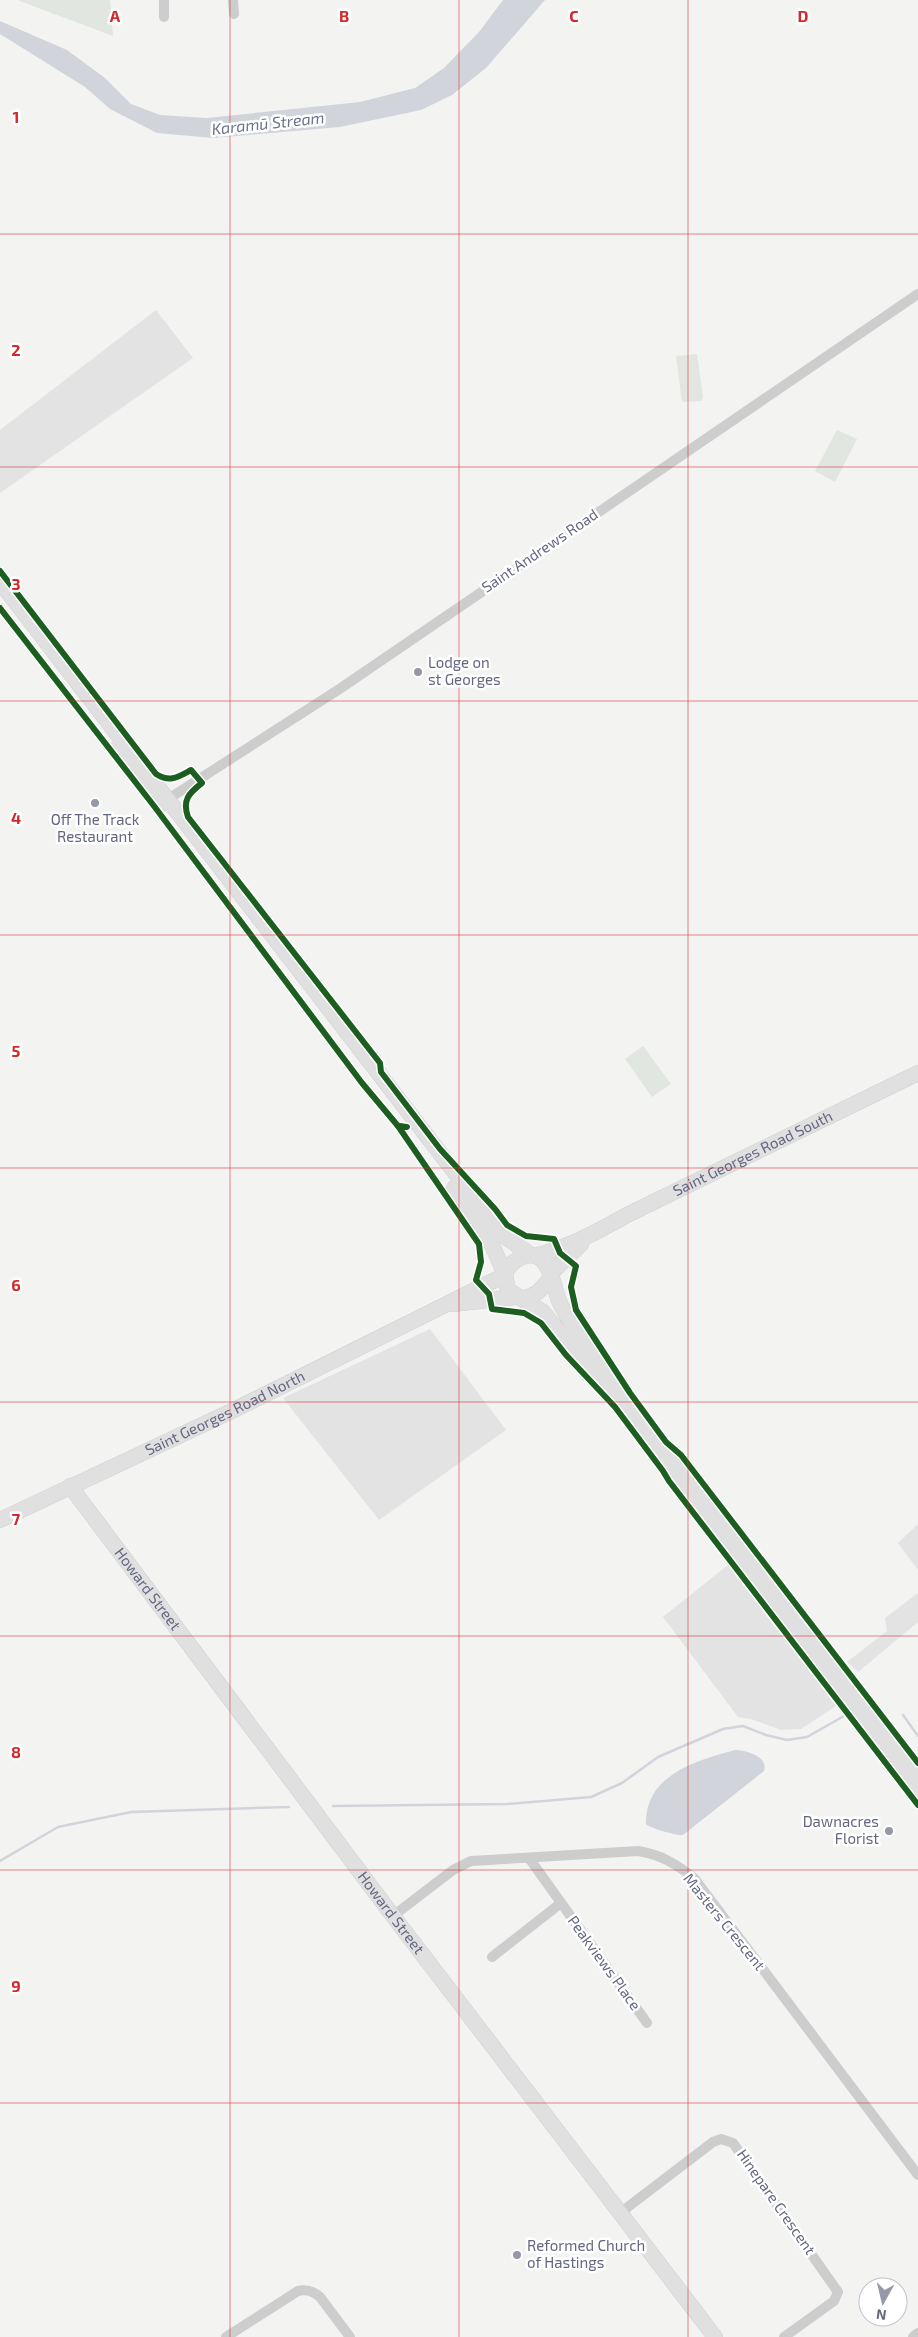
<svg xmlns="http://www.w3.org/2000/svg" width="918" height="2337" font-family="'Exo 2',sans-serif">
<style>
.built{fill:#e3e3e4}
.green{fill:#e1e6e1}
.water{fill:#d1d4da}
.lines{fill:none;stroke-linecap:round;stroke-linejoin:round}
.stream{stroke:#d1d4da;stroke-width:2.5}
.secondary-casing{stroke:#d0d0d2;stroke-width:16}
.street{stroke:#cdcdce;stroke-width:10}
.secondary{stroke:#e0e0e1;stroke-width:15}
.cycleway-casing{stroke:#fff;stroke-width:9}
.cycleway{stroke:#1b5e20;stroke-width:6}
.grid{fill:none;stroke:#d62828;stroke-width:1;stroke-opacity:0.55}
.poi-dot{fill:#9698a9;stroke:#fff;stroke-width:2}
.labels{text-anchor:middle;stroke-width:5;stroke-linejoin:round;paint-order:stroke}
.street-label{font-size:15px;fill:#646781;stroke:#fff}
.poi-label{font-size:15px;fill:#646781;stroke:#fff;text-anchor:start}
.water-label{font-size:16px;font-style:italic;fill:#6a738b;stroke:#fff}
.grid-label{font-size:16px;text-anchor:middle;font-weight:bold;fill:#d62828;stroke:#fff;stroke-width:5;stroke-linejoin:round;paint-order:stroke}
</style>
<rect width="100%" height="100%" fill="#f3f3f2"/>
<g class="built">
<path d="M156,310L193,358L0,493V430Z"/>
<path d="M430,1329L506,1430L379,1520L283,1398Z"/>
<path d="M918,1524V1570L898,1543Z"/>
<path d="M728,1565L836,1706L801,1729L781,1730L751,1719L738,1717L663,1617L649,1628Z"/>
<path d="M918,1593V1622L858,1672L847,1662L887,1631L885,1618Z"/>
</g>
<g class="green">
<path d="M17,0H110L113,36Z"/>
<path d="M697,354L703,397L701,401L682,402L676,356Z"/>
<path d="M837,430L857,439L835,482L815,471Z"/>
<path d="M643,1046L671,1084L652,1097L625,1059Z"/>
</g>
<g class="water">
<path d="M503,0H545L486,68L452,95L421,110L340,127L213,138L157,133L110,109L85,87L0,34V21L67,50L105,78L131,104L160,115L207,118L360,102L415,88L444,68L479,32Z"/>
<path d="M735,1750C746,1750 769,1757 764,1771L683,1835C677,1836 649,1828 646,1824C645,1775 695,1761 735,1750Z"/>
</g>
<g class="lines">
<g class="stream">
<path d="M903,1715L918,1736"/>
<path d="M333,1806L507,1804L591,1797L622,1783L658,1757L723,1729L743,1726L766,1735L787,1740L807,1737L844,1716"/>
<path d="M0,1861L58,1827L131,1812L289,1807"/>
</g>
<g class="secondary-casing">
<g id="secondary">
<path d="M0,582L504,1236L531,1255"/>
<path d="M116,750L160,805"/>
<path d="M454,1188L492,1245L505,1274"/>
<path id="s1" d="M535,1256C569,1247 597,1232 627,1215L918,1073"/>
<path d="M550,1274L581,1244"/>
<path d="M520,1298C535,1298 542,1289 551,1277"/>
<path d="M453,1304L516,1297"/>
<path id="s2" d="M70,1486L393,1916L715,2337"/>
<path id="s3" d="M0,1520L234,1410L505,1275"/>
<path d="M918,1779L591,1353C581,1337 569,1321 560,1303C554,1290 553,1270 542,1260C530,1248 510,1261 505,1274L508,1290L543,1312L588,1366L918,1794"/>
</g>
</g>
<g class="street">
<path d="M164,0V17"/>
<path d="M233,0L234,14"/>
<path d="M162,803L341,688L918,294"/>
<path d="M529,1858L647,2023"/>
<path d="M393,1916L453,1870L471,1861L638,1851C661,1855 675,1863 694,1878L918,2175"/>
<path d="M492,1957L561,1903"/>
<path d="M620,2213L713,2142L721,2139L733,2143L838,2292L834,2301L784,2337"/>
<path d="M226,2337L298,2291C307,2289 313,2291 320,2297L350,2337"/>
<path d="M913,2337L918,2333"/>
</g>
<use href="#secondary" class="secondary"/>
<g class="cycleway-casing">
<g id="cycleway">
<path d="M0,571L156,774C170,783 178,777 191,770L202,783C189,793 182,800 188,817L380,1063L381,1072L440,1149L495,1209L507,1225L526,1236L554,1239L560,1253L576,1266L571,1287L576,1310L630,1393L666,1442L681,1455L918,1763"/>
<path d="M0,608L154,806L362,1083L398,1126L404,1127"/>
<path d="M407,1127L398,1126L479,1244L481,1262L476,1280L489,1294L492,1309L524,1313L541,1323L566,1355L615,1407L663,1471L669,1481L918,1805"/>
</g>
</g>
<use href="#cycleway" class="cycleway"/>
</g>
<path class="grid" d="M230,0V2337M459,0V2337M688,0V2337M0,234H918M0,467H918M0,701H918M0,935H918M0,1168H918M0,1402H918M0,1636H918M0,1870H918M0,2103H918"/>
<g class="poi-dot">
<circle cx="418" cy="672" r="5"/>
<circle cx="95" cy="803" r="5"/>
<circle cx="889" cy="1831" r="5"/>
<circle cx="517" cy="2255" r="5"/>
</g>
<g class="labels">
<g class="street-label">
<text transform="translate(540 551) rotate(-34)" y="5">Saint Andrews Road</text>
<text dy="5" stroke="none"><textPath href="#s1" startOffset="241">Saint Georges Road South</textPath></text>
<text dy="5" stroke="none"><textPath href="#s3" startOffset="249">Saint Georges Road North</textPath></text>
<text dy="5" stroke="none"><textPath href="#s2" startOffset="129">Howard Street</textPath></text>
<text dy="5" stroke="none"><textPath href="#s2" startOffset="534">Howard Street</textPath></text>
<text transform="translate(724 1922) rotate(51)" y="5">Masters Crescent</text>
<text transform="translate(604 1963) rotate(54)" y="5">Peakviews Place</text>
<text transform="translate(776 2202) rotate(55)" y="5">Hinepare Crescent</text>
</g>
<g class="poi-label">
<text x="428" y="668">Lodge on<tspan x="428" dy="17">st Georges</tspan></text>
<text x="95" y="825" text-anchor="middle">Off The Track<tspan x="95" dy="17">Restaurant</tspan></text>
<text x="879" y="1827" text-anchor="end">Dawnacres<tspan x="879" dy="17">Florist</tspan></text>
<text x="527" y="2251">Reformed Church<tspan x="527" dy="17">of Hastings</tspan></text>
</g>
<g class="water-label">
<text transform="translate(268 123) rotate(-6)" y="6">Karamū Stream</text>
</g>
</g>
<g class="grid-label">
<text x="115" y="22">A</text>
<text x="344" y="22">B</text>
<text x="574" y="22">C</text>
<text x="803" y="22">D</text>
<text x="16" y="123">1</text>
<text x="16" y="356">2</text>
<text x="16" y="590">3</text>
<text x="16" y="824">4</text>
<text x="16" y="1057">5</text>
<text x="16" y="1291">6</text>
<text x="16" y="1525">7</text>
<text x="16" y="1758">8</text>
<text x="16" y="1992">9</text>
</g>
<g transform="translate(883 2302) rotate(188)"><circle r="24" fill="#ffffff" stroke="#c1c2cd"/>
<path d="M0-4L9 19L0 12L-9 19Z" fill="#9698a9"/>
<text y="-8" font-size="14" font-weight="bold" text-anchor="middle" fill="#646781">N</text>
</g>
</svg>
